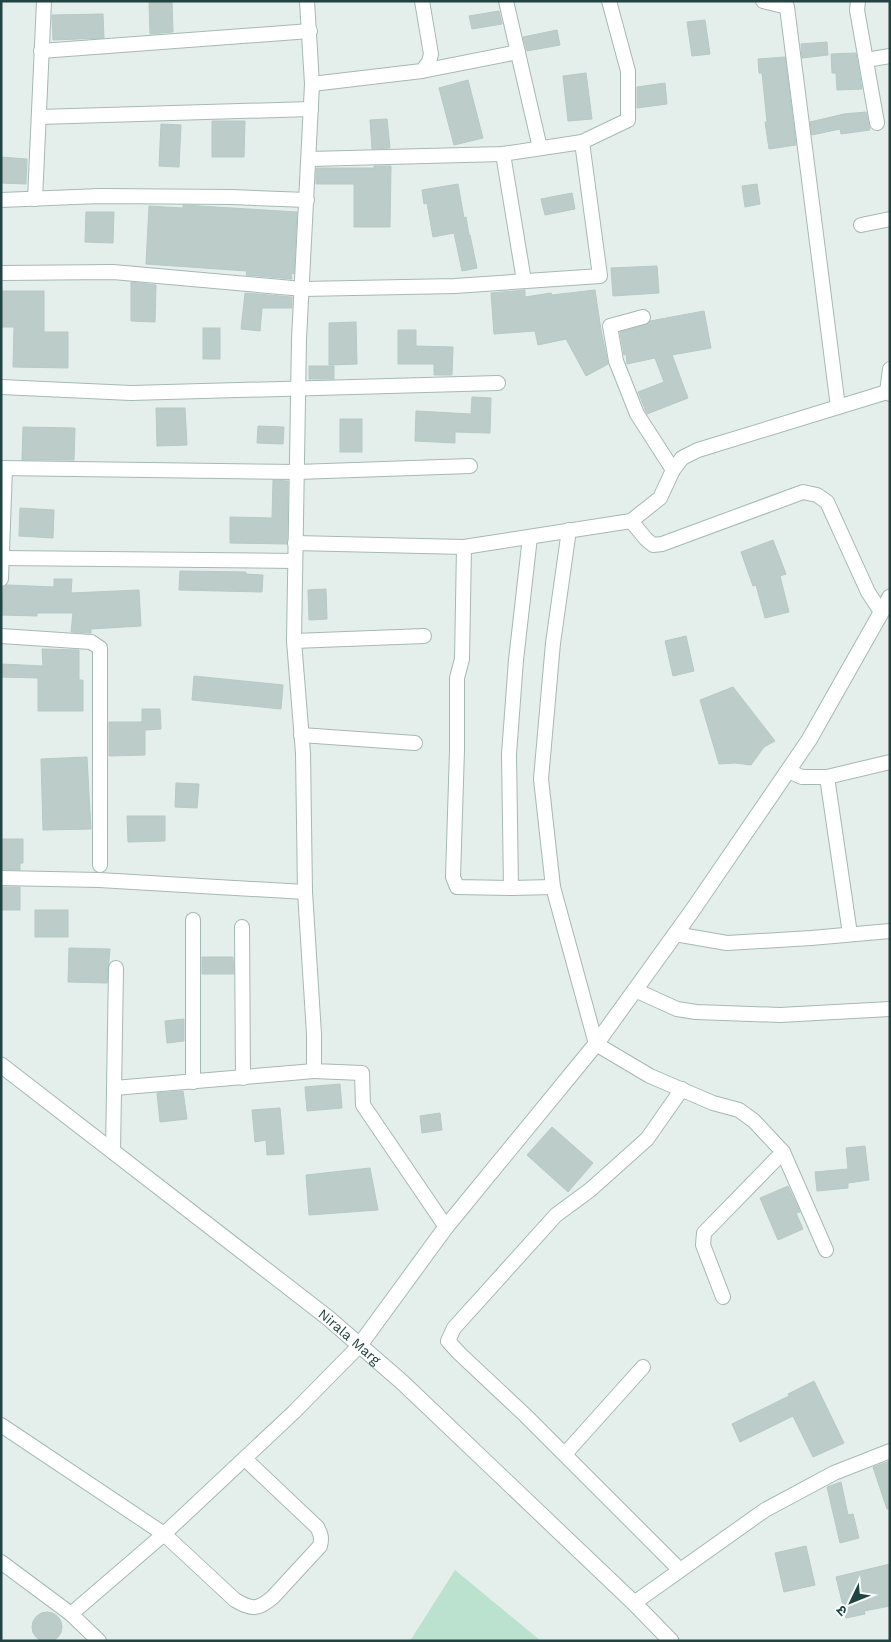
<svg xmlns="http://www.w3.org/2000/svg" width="891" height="1642" font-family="'Work Sans','Noto Sans Devanagari',sans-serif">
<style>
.green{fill:#bbe2ce}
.building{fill:#bccdc9;stroke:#b6c9c5}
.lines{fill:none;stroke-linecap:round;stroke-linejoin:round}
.minor-casing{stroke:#a6b8b5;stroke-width:16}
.tertiary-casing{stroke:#a6b8b5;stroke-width:17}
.minor{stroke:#fff;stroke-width:14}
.tertiary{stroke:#fff;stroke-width:15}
.labels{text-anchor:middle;stroke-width:4;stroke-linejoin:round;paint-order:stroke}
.street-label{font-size:14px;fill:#214341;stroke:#f5fbf9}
</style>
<rect width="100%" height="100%" fill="#e4efec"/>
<path class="green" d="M455,1570L541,1641H410Z"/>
<g class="building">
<path d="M149,1H172L173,32L150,34Z"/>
<path d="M499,11L502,24L472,29L469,16Z"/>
<path d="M103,14L104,38L53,40L52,15Z"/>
<path d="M705,20L710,54L692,56L687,22Z"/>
<path d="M557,30L560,45L527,51L523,37Z"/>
<path d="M827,42L828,55L802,58L801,44Z"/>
<path d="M856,53L862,89L837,90L836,73H832L831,54Z"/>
<path d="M785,57L796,145L769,149L765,122H767L762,73H759L758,59Z"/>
<path d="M586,73L592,119L568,121L563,76Z"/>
<path d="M468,80L483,138L454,145L439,88Z"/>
<path d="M665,83L667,104L637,108V87Z"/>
<path d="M866,112L870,130L841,134L840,129L812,135L810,122L844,114Z"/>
<path d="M387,119L390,148L372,149L370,120Z"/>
<path d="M212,121H245L244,157H212Z"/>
<path d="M161,124L181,125L179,167L159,166Z"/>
<path d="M1,157L27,159L26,184L1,183Z"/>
<path d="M374,166H391L390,227H354V184H316V168H374Z"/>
<path d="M458,184L464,218L466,217L469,235H470L477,268L462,271L454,233L433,237L427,203L424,204L422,190Z"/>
<path d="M757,184L760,204L745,207L742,186Z"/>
<path d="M572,193L575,209L545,215L541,199Z"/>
<path d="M183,205L297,212L294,274L291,273L292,279L246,275L247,271L146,264L149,206L183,208Z"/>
<path d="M86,212H114L113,243L85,242Z"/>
<path d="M657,266L659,293L613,296L611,268Z"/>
<path d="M131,282L156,285L155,322L131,321Z"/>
<path d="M525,290V297L551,293L552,295L595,290L601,330L608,364L586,376L566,339L538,345L535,331L494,334L491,293Z"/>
<path d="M1,291H44V332H68V368L13,367L14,327H1Z"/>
<path d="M245,293L292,297V308H262L260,331L241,329Z"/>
<path d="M704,311L711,348L672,355L688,398L647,414L638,392L664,382L655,358L627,364L626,354L624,355L620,332L645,325L650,321Z"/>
<path d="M356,322L357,364L329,365V323Z"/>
<rect x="203" y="328" width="17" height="31"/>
<path d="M398,330H416V346L453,347L452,375H434V364H398Z"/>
<rect x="309" y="366" width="25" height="13"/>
<path d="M472,397L491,398L490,433L455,432V443L415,441L416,411L471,414Z"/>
<path d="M156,408H185L187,445L157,446Z"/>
<rect x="340" y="419" width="22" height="33"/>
<path d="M258,426L284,427L283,444L257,443Z"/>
<path d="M23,427L75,428L74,460H22Z"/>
<path d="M273,480L288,481L287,544L230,543V517L272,518Z"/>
<path d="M20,508L54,510L53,538L19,536Z"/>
<path d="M773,540L786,574L780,576L789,612L765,618L756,585L753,586L741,552Z"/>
<path d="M180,571L246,572V574L263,575L262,592L179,590Z"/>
<path d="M54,579H72L71,593L139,590L141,626L91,629V633L71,632L73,613H37V616L2,615L3,587L7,585L54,587Z"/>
<path d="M326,589L327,619L309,620L308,590Z"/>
<path d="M686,636L694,671L673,676L665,641Z"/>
<path d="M42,649L79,650V680H83V711H38V678L1,677V664L43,666Z"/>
<path d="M194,676L283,685L281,709L192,700Z"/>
<path d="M733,687L775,741L764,747L751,765L735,763L719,764L700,700Z"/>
<path d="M142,709H160L161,729L145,730V755L109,756V722H142Z"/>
<path d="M87,757L91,829L43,830L41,759Z"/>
<path d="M176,783L199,784L197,808L175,807Z"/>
<path d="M127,816H165V841L128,842Z"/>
<path d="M1,839H23V863H20V870L1,869Z"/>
<rect x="1" y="887" width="19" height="23"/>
<rect x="35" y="910" width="33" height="27"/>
<path d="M69,948L110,949L107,983L68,982Z"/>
<path d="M202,957H233L234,974H202Z"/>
<path d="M184,1019V1041L167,1043L165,1021Z"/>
<path d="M340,1084L342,1108L307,1111L305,1087Z"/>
<path d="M183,1091L187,1119L160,1122L157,1093Z"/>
<path d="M280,1108L284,1154L267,1155L266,1140L255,1142L252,1110Z"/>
<path d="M440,1113L442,1130L422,1133L420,1116Z"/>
<path d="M552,1127L593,1163L568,1192L527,1155Z"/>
<path d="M865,1146L869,1180L848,1183V1188L817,1191L815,1172L848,1169L846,1148Z"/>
<path d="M370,1168L378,1210L309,1215L306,1175Z"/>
<path d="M788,1186L800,1212L796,1213L803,1229L778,1240L760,1198Z"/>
<path d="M814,1381L844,1443L813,1457L793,1416L740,1442L732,1424L789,1396L788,1394Z"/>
<path d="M890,1461V1509H887L873,1467Z"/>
<path d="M841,1482L848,1515L853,1514L859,1538L840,1543L827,1487Z"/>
<path d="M806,1546L815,1585L784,1592L775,1553Z"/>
<path d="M890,1564V1606L864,1611L865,1614L846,1618L836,1577Z"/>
<circle cx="47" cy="1627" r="15"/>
</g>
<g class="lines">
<g class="minor-casing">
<g id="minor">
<path d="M307,1L312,84L299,339L294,641L303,753L305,892L314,1034V1071L362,1073L363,1105L446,1227"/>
<path d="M506,1L540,148"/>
<path d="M763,1L787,7L838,407"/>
<path d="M858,1L857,10L877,123"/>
<path d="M41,51L310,31"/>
<path d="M866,60L890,56"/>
<path d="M422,71L518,52"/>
<path d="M312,84L422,71L429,62L431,54L422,1"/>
<path d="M39,117L311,109"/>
<path d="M503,154L524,281"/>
<path d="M309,159L503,154L582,142L628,120V71L609,1"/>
<path d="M35,199L44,1"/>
<path d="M1,200L100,196L231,197L307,200"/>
<path d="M861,225L890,219"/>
<path d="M1,273L113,272L303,289L455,286L600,276L582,142"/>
<path d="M643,317L610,326L616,361L637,414L673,470"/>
<path d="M1,387L131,393L498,383"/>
<path d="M887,392L890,369"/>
<path d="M1,468L297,472L470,466"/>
<path d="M631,521L646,539L653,545L662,544L803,492L817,495L827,502L868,592L881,612"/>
<path d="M569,530L553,643L541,779L553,887L596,1044L650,1076L713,1103L739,1110L754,1121L783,1152L826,1250"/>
<path d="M295,543L464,547L631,521L660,498L673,470L682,458L698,450L887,392L890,394"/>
<path d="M464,547L462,659L457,678V750L453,877L457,887L511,888L553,887"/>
<path d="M1,558L295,561"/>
<path d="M1,579L5,468"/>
<path d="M1,636L91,642L100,648V865"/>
<path d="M294,641L424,636"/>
<path d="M301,735L415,743"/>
<path d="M788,771L802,777H827"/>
<path d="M1,878L99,880L305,892"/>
<path d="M511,888L509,754L516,660L530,537"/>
<path d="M242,927L243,1078"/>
<path d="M675,934L727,943L811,938L890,931"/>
<path d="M850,934L827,777L890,762"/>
<path d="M635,990L677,1009L696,1012L780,1015L890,1009"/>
<path d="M193,1082V920"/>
<path d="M114,1088L314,1071"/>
<path d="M113,1152L116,968"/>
<path d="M723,1297L703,1245L704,1233L783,1152"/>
<path d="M1,1425L164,1534L235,1600C252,1610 258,1610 273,1597L320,1546C322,1538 321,1534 317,1527L245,1459"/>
<path d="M565,1454L643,1367"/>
<path d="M1,1562L71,1614L99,1641"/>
<path d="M680,1570L525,1415L460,1354L448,1341L454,1328L556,1215L590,1190L647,1139L682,1089"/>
<path d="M634,1603L765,1510L834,1473L890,1451"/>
<path d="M71,1614L164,1534L294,1412L359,1346"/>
</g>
</g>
<g class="tertiary-casing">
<g id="tertiary">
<path id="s1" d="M1,1065L327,1317L402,1382L634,1603L671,1641"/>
<path d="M359,1346L446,1227L596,1044L692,911L809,740L890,597"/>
</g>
</g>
<use href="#minor" class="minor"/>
<use href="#tertiary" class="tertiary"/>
</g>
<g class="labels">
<g class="street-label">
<text dy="5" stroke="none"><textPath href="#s1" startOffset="442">Nirala Marg</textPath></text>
</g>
</g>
<rect width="891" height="1642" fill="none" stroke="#214341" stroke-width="5"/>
<g transform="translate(851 1602) rotate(227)" stroke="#f5fbf9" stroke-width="4" paint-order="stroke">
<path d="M0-4L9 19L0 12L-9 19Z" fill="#214341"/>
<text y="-8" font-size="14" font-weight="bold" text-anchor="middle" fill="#214341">उ</text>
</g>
</svg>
